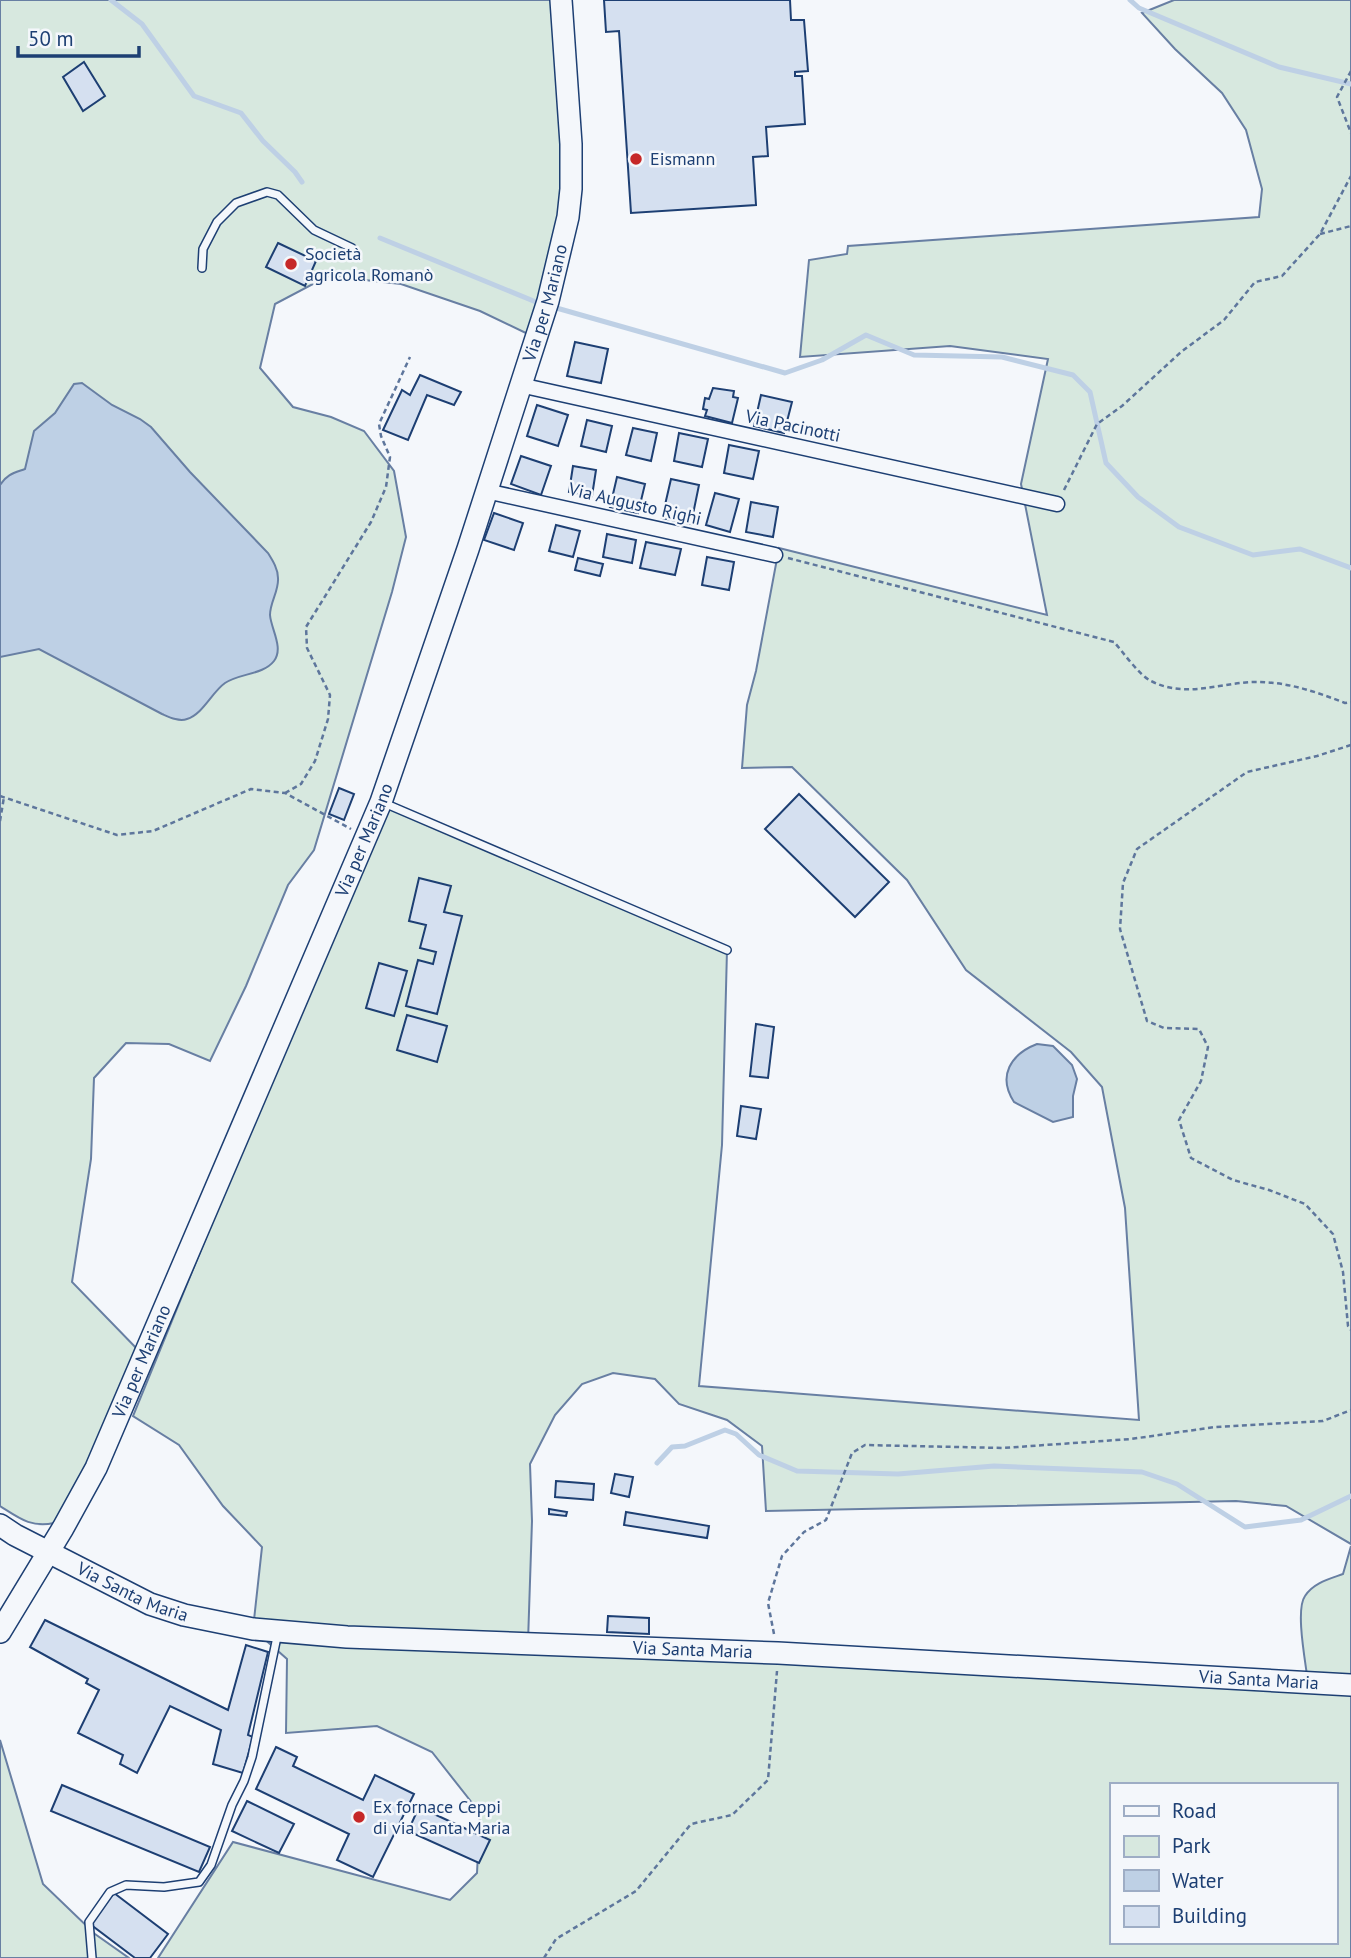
<svg xmlns="http://www.w3.org/2000/svg" width="1351" height="1958" font-family="'PT Sans',sans-serif">
<style>
.green{fill:#d7e8df;stroke:#687fa3;stroke-width:2;fill-rule:evenodd}
.water{fill:#bed0e5;stroke:#687fa3;stroke-width:2}
.lines{fill:none;stroke-linecap:round;stroke-linejoin:round}
.stream{stroke:#bed0e5;stroke-width:5}
.building{fill:#d5e0f0;stroke:#1d3f73;stroke-width:2}
.lane-casing{stroke:#1d3f73;stroke-width:10}
.street-casing{stroke:#1d3f73;stroke-width:17}
.secondary-casing{stroke:#1d3f73;stroke-width:24}
.path{stroke:#5e769c;stroke-width:2.5;stroke-dasharray:5 3.5;stroke-linecap:butt}
.lane{stroke:#f4f7fb;stroke-width:7}
.street{stroke:#f4f7fb;stroke-width:14}
.secondary{stroke:#f4f7fb;stroke-width:21}
.poi-dot{fill:#c62828;stroke:#f4f7fb;stroke-width:2.5}
.labels{text-anchor:middle;stroke-width:5;stroke-linejoin:round;paint-order:stroke}
.poi-label{font-size:18px;fill:#1d3f73;stroke:#f4f7fb;text-anchor:start}
.street-label{font-size:18px;fill:#1d3f73;stroke:#f4f7fb}
</style>
<rect width="100%" height="100%" fill="#f4f7fb"/>
<g class="green">
<path d="M0,0H555L564,191L530,335L480,311L401,284L328,276L275,304L260,368L293,407L331,417L364,431L394,471L406,537L392,592L314,850L288,885L246,986L210,1061L169,1044L126,1043L94,1078L91,1159L72,1282L142,1354L94,1463L54,1523C31,1528 19,1518 0,1506Z"/>
<path d="M1174,0H1351V1544L1286,1506L1236,1501L766,1511L762,1446L727,1420L679,1404L655,1379L613,1373L582,1384L555,1415L530,1464L532,1521L528,1642L1308,1683C1306,1664 1295,1610 1305,1596C1313,1583 1329,1579 1343,1574L1351,1546V1958H158L233,1842L450,1900L477,1873L480,1813L432,1752L377,1726L286,1733L287,1659L253,1629L262,1547L223,1506L179,1445L133,1416L259,1108L387,804L727,950L722,1145L699,1386L1139,1420L1125,1208L1102,1087L1071,1052L966,970L907,880L792,767L742,768L747,705L756,671L779,548L1047,615L1021,484L1048,359L950,346L800,357L809,260L847,254L848,246L1259,217L1262,189L1246,130L1222,93L1175,49L1142,13ZM1111,1785H1335V1942H1111Z"/>
<path d="M0,1740L43,1884L95,1934L129,1958H0Z"/>
</g>
<g class="water">
<path d="M82,383L112,405L140,419L151,427L190,472L268,553C273,561 278,569 278,578C279,591 270,602 270,615C271,629 284,648 274,661C263,675 240,673 225,683C212,692 203,714 187,719C179,722 169,717 162,714L39,649L0,657V485C7,474 14,473 25,469L34,431L55,413L74,384Z"/>
<path d="M1037,1044L1053,1046L1072,1065L1077,1079L1073,1096V1117L1053,1122L1014,1102C997,1076 1011,1054 1037,1044Z"/>
</g>
<g class="lines">
<g class="stream">
<path d="M111,0L142,24L194,96L241,113L263,141L295,172L302,182"/>
<path d="M1130,0L1139,8L1279,67L1351,84"/>
<path d="M380,238L536,302"/>
<path d="M553,307L785,373L822,360L866,335L914,355L1002,357L1073,375L1090,392L1106,463L1138,497L1179,527L1253,555L1300,549L1351,568"/>
<path d="M657,1463L672,1447L685,1446L725,1430L736,1434L759,1455L797,1471L898,1474L994,1466L1142,1472L1177,1484L1245,1527L1301,1520L1351,1496"/>
</g>
</g>
<g class="building">
<path d="M604,0H790L791,20H804L808,71L795,72V76H802L805,124L766,127L768,156L753,157L756,205L631,213L619,31L606,32Z"/>
<path d="M84,62L105,96L83,111L63,77Z"/>
<path d="M278,243L316,261L305,286L266,267Z"/>
<path d="M575,342L608,349L601,383L567,376Z"/>
<path d="M420,375L461,392L454,405L427,395L408,440L383,430L402,390L410,395Z"/>
<path d="M713,388L734,391L733,397L738,398L732,423L705,416L707,410L703,409L705,398L709,399Z"/>
<path d="M761,395L792,402L784,433L754,426Z"/>
<path d="M537,405L568,415L558,446L527,436Z"/>
<path d="M587,420L612,426L606,452L581,446Z"/>
<path d="M633,428L657,433L651,461L626,455Z"/>
<path d="M679,433L708,439L702,467L674,461Z"/>
<path d="M729,445L759,451L753,479L724,473Z"/>
<path d="M521,456L551,466L541,495L511,484Z"/>
<path d="M573,466L596,470L592,496L569,492Z"/>
<path d="M617,477L645,484L638,513L610,507Z"/>
<path d="M671,479L699,485L691,524L662,518Z"/>
<path d="M715,493L739,499L730,532L706,525Z"/>
<path d="M751,502L778,507L773,537L746,532Z"/>
<path d="M494,513L523,523L514,550L484,540Z"/>
<path d="M556,525L580,531L573,557L549,551Z"/>
<path d="M607,534L636,540L632,563L603,557Z"/>
<path d="M646,542L681,549L675,575L640,568Z"/>
<path d="M707,557L734,562L729,590L702,585Z"/>
<path d="M578,558L603,564L600,576L575,570Z"/>
<path d="M339,788L354,794L344,820L329,814Z"/>
<path d="M799,794L889,882L855,917L765,829Z"/>
<path d="M419,878L451,886L444,912L462,916L437,1014L406,1006L418,960L433,964L436,952L420,948L426,925L409,921Z"/>
<path d="M379,963L407,971L394,1016L366,1008Z"/>
<path d="M407,1015L447,1026L437,1062L397,1050Z"/>
<path d="M756,1024L774,1027L768,1078L750,1076Z"/>
<path d="M741,1106L761,1109L756,1139L737,1136Z"/>
<path d="M615,1474L633,1477L629,1497L611,1493Z"/>
<path d="M556,1481L594,1484L593,1500L555,1497Z"/>
<path d="M549,1509L567,1512L566,1516L549,1514Z"/>
<path d="M626,1512L709,1526L707,1538L624,1525Z"/>
<path d="M608,1616L649,1618V1634L607,1632Z"/>
<path d="M45,1620L228,1710L246,1645L268,1652L248,1735L253,1737L243,1773L213,1764L221,1730L170,1706L137,1773L120,1764L123,1755L78,1733L99,1690L86,1683L88,1679L30,1647Z"/>
<path d="M276,1747L297,1757L293,1766L363,1800L375,1775L414,1794L373,1877L337,1860L349,1834L256,1789Z"/>
<path d="M62,1785L210,1847L199,1872L51,1811Z"/>
<path d="M247,1801L294,1824L279,1853L232,1831Z"/>
<path d="M419,1807L490,1840L479,1863L408,1831Z"/>
<path d="M114,1893L168,1934L150,1958H135L90,1924Z"/>
</g>
<g class="lines">
<g class="lane-casing">
<g id="lane">
<path d="M202,268L203,249L217,222L236,203L267,192L278,195L314,230L352,248"/>
<path d="M384,803L727,950"/>
<path d="M92,1958L89,1922L110,1892L126,1885L164,1887L199,1882L211,1865L232,1805L244,1781L252,1757L278,1632"/>
</g>
</g>
<g class="street-casing">
<g id="street">
<path d="M520,385L1057,504"/>
<path d="M486,491L775,555"/>
</g>
</g>
<g class="secondary-casing">
<g id="secondary">
<path id="s1" d="M0,1525L15,1535L150,1604L184,1615L253,1629L347,1637L778,1653L1351,1685"/>
<path id="s2" d="M0,1632L63,1528L96,1468L381,802L468,549L548,301L568,217L571,189V144L561,0"/>
</g>
</g>
<g class="path">
<path d="M1351,71L1337,97L1351,133"/>
<path d="M1320,234L1351,226"/>
<path d="M1064,490L1097,424L1122,406L1181,352L1224,320L1255,282L1282,276L1320,234L1351,176"/>
<path d="M788,558L1114,642C1123,652 1139,675 1151,681C1184,698 1217,684 1251,682C1285,681 1314,691 1345,703L1351,702"/>
<path d="M1351,745L1317,756L1247,772L1137,849L1123,883L1120,929L1147,1021L1164,1028L1199,1029L1208,1047L1201,1081L1179,1120L1191,1158L1233,1180L1269,1190L1305,1204L1333,1234L1343,1272L1348,1326L1351,1330"/>
<path d="M285,793L301,784L315,761L328,719L330,695L307,648L306,627L371,522L386,487L390,457L381,436L379,424L410,357"/>
<path d="M0,796L117,835L153,831L251,789L285,793L351,829"/>
<path d="M0,821L4,797"/>
<path d="M774,1634L768,1603L782,1556L804,1532L826,1520L852,1453L865,1445L1003,1448L1131,1439L1215,1427L1323,1421L1351,1410"/>
<path d="M544,1958L556,1939L636,1891L691,1824L732,1815L768,1780L777,1671"/>
</g>
<use href="#lane" class="lane"/>
<use href="#street" class="street"/>
<use href="#secondary" class="secondary"/>
</g>
<g class="poi-dot">
<circle cx="636" cy="159" r="7"/>
<circle cx="291" cy="264" r="7"/>
<circle cx="359" cy="1817" r="7"/>
</g>
<g class="labels">
<g class="poi-label">
<text x="650" y="165">Eismann</text>
<text x="305" y="260">Società<tspan x="305" dy="21">agricola Romanò</tspan></text>
<text x="373" y="1813">Ex fornace Ceppi<tspan x="373" dy="21">di via Santa Maria</tspan></text>
</g>
<g class="street-label">
<text dy="6" stroke="none"><textPath href="#s2" startOffset="1440">Via per Mariano</textPath></text>
<text transform="translate(793 426) rotate(12)" y="6">Via Pacinotti</text>
<text transform="translate(635 504) rotate(13)" y="6">Via Augusto Righi</text>
<text dy="6" stroke="none"><textPath href="#s2" startOffset="873">Via per Mariano</textPath></text>
<text dy="6" stroke="none"><textPath href="#s2" startOffset="306">Via per Mariano</textPath></text>
<text dy="6" stroke="none"><textPath href="#s1" startOffset="149">Via Santa Maria</textPath></text>
<text dy="6" stroke="none"><textPath href="#s1" startOffset="716">Via Santa Maria</textPath></text>
<text dy="6" stroke="none"><textPath href="#s1" startOffset="1283">Via Santa Maria</textPath></text>
</g>
</g>
<rect x="1110" y="1783" width="228" height="161" fill="#f4f7fb" stroke="#9eadc5" stroke-width="2"/>
<rect x="1124" y="1806" width="35" height="10" fill="#f4f7fb" stroke="#9eadc5" stroke-width="2"/>
<text x="1172" y="1818" font-size="21" fill="#1d3f73">Road</text>
<rect x="1124" y="1836" width="35" height="21" fill="#d7e8df" stroke="#9eadc5" stroke-width="2"/>
<text x="1172" y="1853" font-size="21" fill="#1d3f73">Park</text>
<rect x="1124" y="1870" width="35" height="21" fill="#bed0e5" stroke="#9eadc5" stroke-width="2"/>
<text x="1172" y="1888" font-size="21" fill="#1d3f73">Water</text>
<rect x="1124" y="1906" width="35" height="21" fill="#d5e0f0" stroke="#9eadc5" stroke-width="2"/>
<text x="1172" y="1923" font-size="21" fill="#1d3f73">Building</text>
<path d="M18 46v10h121v-10" fill="none" stroke="#1d3f73" stroke-width="3.5"/>
<text x="28" y="46" font-size="21" fill="#1d3f73" stroke="#f4f7fb" stroke-width="5" paint-order="stroke">50 m</text>
</svg>
